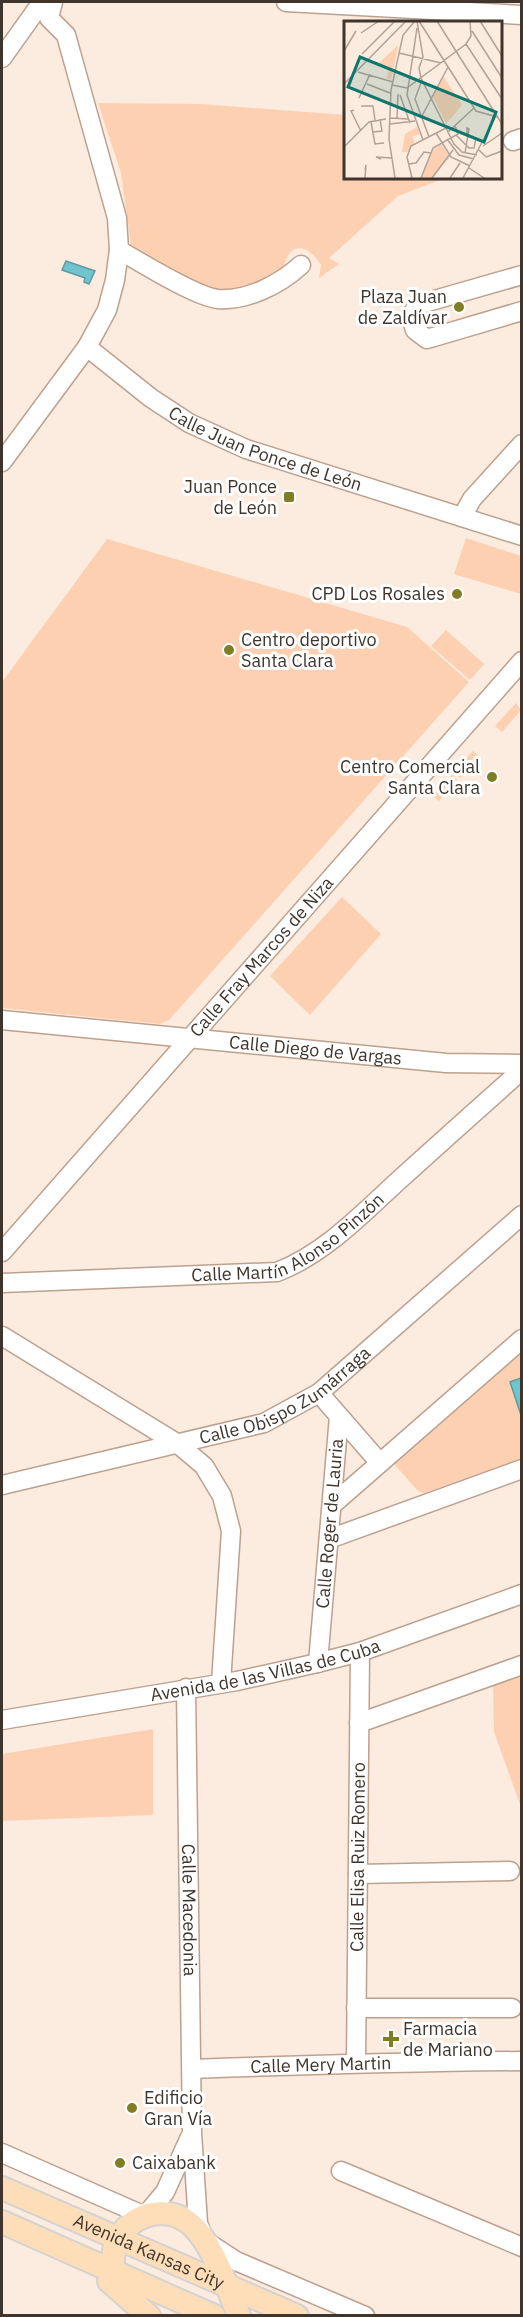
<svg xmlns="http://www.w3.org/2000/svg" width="523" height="2317" font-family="'IBM Plex Sans',sans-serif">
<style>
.green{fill:#fdd0b2}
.water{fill:#6fc5ce;stroke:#619a9e;stroke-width:1.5}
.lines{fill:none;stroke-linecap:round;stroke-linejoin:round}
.minor-casing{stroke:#bca18f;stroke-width:21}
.major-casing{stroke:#d5d3d1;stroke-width:26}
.minor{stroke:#fff;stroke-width:18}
.major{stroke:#fddeb9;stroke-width:22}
.poi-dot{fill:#807d25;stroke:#fff;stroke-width:2}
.labels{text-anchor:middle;stroke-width:6;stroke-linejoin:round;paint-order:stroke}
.poi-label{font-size:18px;fill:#40352d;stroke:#fff;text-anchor:end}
.street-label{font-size:18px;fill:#40352d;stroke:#fff}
.inset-road{fill:none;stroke:#b1a298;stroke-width:1.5}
.view{fill:#0f766e;fill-opacity:0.15;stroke:#0f766e;stroke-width:3}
.inset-edge{fill:none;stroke:#40352d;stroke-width:3}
</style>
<rect width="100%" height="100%" fill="#fcebdf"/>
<g class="green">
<path d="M98,103L201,104L346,115V177H448L398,196L329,258L339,264L319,278L321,265C306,241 287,242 283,272L238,292L209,290L135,252L131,245L121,173Z"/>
<path d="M466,538L521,556V594L454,574Z"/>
<path d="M107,539L407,627L469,682L169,1020L160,1024L2,1008V682Z"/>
<path d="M446,630L484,664L470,680L431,646Z"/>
<path d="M516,703L521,710L502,732L495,726Z"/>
<path d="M473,751L479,757L460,778L454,772Z"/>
<path d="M452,775L457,780L439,801L433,796Z"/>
<path d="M342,897L381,934L310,1015L270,976Z"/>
<path d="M521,1352V1459L424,1493L418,1491L394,1464Z"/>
<path d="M521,1671V1807L494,1732L493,1681Z"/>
<path d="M153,1729V1815L2,1821V1754Z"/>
</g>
<g class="water">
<path d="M66,261L95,271L89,284L84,282L85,278L62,270Z"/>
<path d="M521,1378H522L521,1415L510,1382Z"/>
</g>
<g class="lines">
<g class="minor-casing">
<g id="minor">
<path d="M286,2L522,15"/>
<path d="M2,58L42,2"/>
<path d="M513,141L522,138"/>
<path d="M119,250C140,262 196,297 218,299C248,301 280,284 301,265"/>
<path d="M522,275L417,305L411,317L415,330L427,339L522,311"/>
<path id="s1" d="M87,347L151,398L189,423L246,449L522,536"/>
<path d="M2,462L87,347L107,310L115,280L119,250L117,218L66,35L49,18L53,2"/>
<path d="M462,517L472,499L522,444"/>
<path id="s2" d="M2,1020L446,1063L522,1064"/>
<path id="s3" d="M2,1252L522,661"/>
<path id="s4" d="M2,1283L277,1272C324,1254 361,1215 398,1181C439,1144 480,1107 522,1070"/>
<path d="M2,1336L178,1444L204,1466L222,1496L231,1531L221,1683"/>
<path d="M319,1393L380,1463"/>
<path id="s5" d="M2,1485L264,1423L319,1393L522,1215"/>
<path d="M332,1505L522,1339"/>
<path d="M329,1539L522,1469"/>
<path id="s6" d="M318,1663L339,1416"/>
<path id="s7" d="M186,1688L192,2133L198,2223L204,2240L236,2261L365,2316"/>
<path id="s8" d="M2,1720L237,1681L313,1664L360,1652L522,1594"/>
<path d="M359,1723L522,1665"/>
<path d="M358,1874L510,1871"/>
<path d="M356,2008H512"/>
<path id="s9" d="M356,2063L360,1652"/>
<path id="s10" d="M192,2069C302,2065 411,2062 522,2061"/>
<path d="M2,2153L145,2216L165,2192L190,2137"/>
<path d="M341,2171L522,2247"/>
</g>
</g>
<g class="major-casing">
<g id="major">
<path id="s11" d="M2,2188L297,2316"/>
<path d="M2,2222L214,2316"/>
<path d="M109,2281L149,2316"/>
<path d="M121,2290C117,2280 112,2270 113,2259C114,2222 158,2200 188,2222C211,2239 228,2289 239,2316"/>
</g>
</g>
<use href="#minor" class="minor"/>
<use href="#major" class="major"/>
</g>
<g class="poi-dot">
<circle cx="459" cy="307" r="6"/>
<rect x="283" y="491" width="12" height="12" rx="3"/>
<circle cx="457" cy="594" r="6"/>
<circle cx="229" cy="650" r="6"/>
<circle cx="492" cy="777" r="6"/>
<path d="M388 2030h6v6h6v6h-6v6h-6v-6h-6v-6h6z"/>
<circle cx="132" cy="2108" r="6"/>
<circle cx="120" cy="2163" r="6"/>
</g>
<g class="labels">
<g class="poi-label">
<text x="447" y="303">Plaza Juan<tspan x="447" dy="21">de Zaldívar</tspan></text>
<text x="277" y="493">Juan Ponce<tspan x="277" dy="21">de León</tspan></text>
<text x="445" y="600">CPD Los Rosales</text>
<text x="241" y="646" text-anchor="start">Centro deportivo<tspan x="241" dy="21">Santa Clara</tspan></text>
<text x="480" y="773">Centro Comercial<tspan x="480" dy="21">Santa Clara</tspan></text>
<text x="403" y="2035" text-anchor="start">Farmacia<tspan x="403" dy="21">de Mariano</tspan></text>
<text x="144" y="2104" text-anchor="start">Edificio<tspan x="144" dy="21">Gran Vía</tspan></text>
<text x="132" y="2169" text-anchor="start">Caixabank</text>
</g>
<g class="street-label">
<text dy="6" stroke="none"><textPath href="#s1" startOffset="208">Calle Juan Ponce de León</textPath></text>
<text dy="6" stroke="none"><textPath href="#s3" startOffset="393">Calle Fray Marcos de Niza</textPath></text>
<text dy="6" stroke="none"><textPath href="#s2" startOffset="315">Calle Diego de Vargas</textPath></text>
<text dy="6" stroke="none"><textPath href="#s4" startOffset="297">Calle Martín Alonso Pinzón</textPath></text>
<text dy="6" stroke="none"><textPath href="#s5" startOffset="300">Calle Obispo Zumárraga</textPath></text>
<text dy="6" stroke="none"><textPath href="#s6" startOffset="140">Calle Roger de Lauria</textPath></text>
<text dy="6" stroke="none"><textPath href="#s8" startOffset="268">Avenida de las Villas de Cuba</textPath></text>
<text dy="6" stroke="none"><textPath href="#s9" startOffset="206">Calle Elisa Ruiz Romero</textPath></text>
<text dy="6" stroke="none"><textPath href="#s7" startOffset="222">Calle Macedonia</textPath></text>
<text dy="6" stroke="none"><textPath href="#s10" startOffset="129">Calle Mery Martin</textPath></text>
<text dy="6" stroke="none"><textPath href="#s11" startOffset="160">Avenida Kansas City</textPath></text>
</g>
</g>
<g transform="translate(344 21)">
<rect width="158" height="158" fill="#fcebdf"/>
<path d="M53,25L54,26L47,59L42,57L46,47L35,42ZM99,55L118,84L102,103L89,76ZM73,106L76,113L68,116L71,121L63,131H58L61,113ZM97,123L106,136L87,157H77L89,129Z" fill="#fdd0b2"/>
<path class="inset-road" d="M73,0L79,36L75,47L77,57L110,123L118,131L133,134M75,0L132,90L153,96M93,0L158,103M136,0L158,35M73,7L63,74L79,119M128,10L158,57M17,12L35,0M122,23L158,78M0,30L12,10M55,32L97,42M18,33L51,0M14,51L49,61M78,59L71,78L85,116M0,63L62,0M23,63L46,72M48,64L63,67L122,23L127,15L126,0M56,74L66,102M15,77L26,53M17,85H29L31,99M10,89L7,90L17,110M78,95L104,46M46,97L64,98M53,97L54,73M27,101L31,123L40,122M46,103L71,100M29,111L38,110L36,98M104,111L130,87M92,112L107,136L126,145M112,114L125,127H130L132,117M103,118L115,134L130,138M139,125L158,112M0,126L25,101L42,98M135,129L142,136L158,130M121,132L125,108L123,107V116M37,138L32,136L48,137M64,143L72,142L80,131L87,132M125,147L140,157M21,149L22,144L21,157M51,157L45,118L47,69L59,14L71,0M68,157L63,136L67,125L102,107M77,157L89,127L114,113L111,105M88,157L109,129M106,157L116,142M119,157L152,95"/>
<path class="view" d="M16,36L152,91L140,121L4,66Z"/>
<rect width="158" height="158" class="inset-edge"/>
</g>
<rect width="523" height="2317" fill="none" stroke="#40352d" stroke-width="6"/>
</svg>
